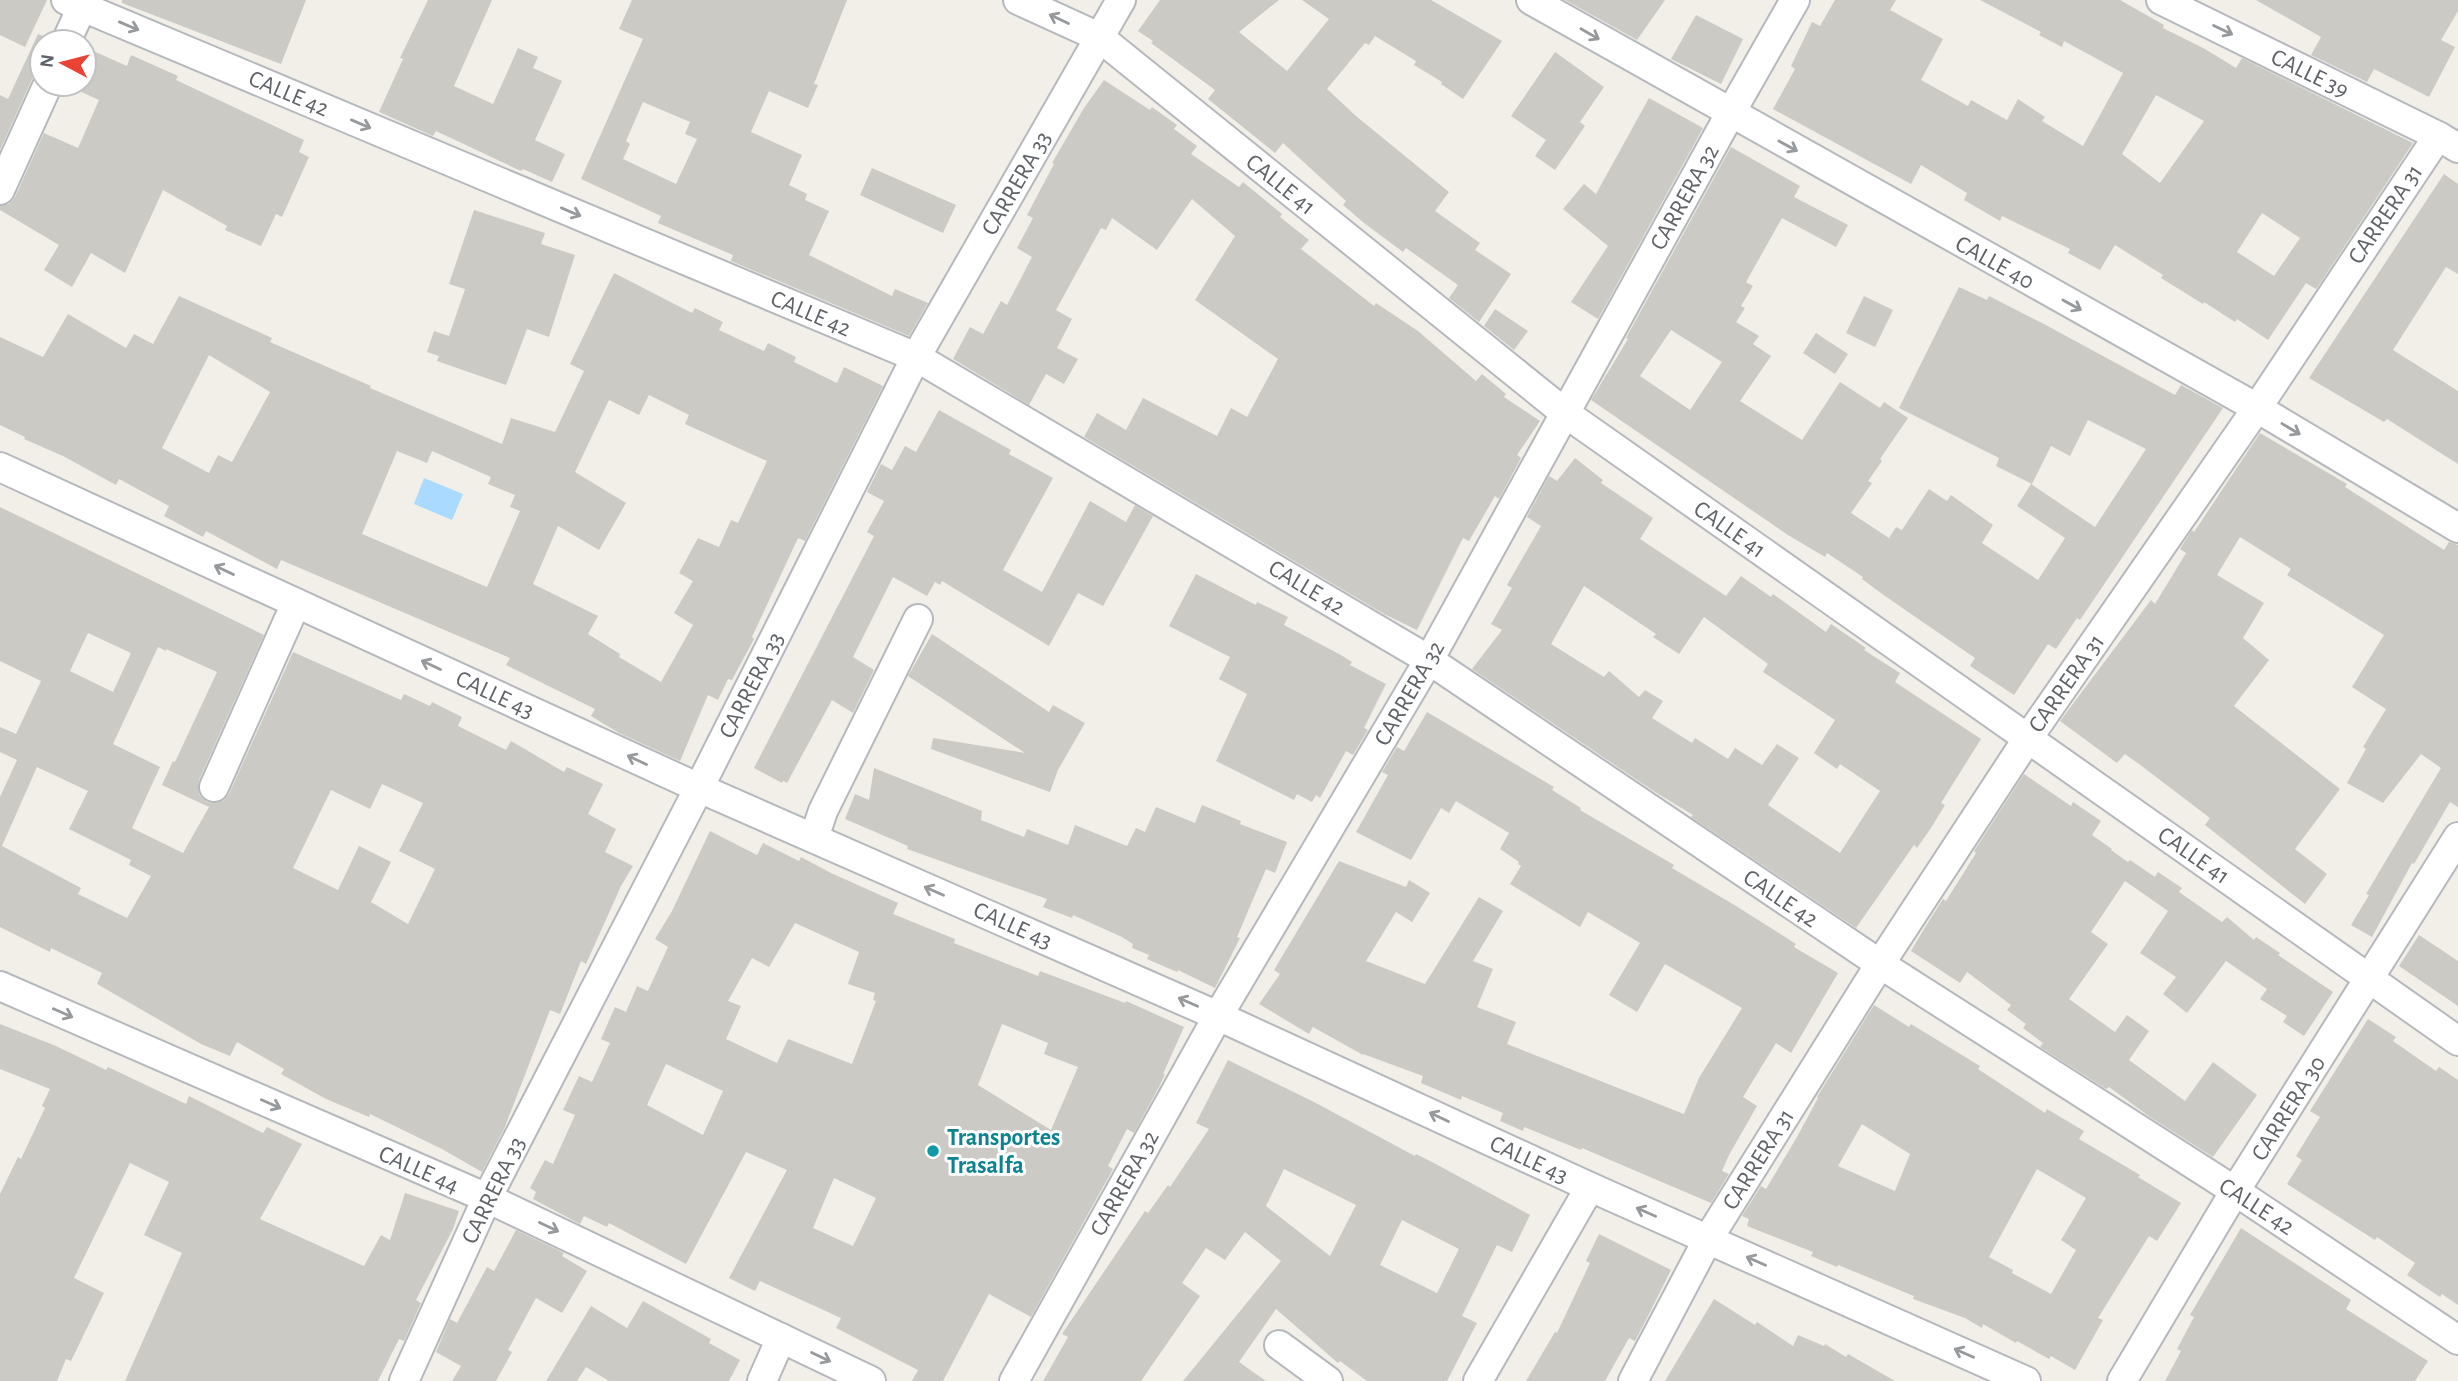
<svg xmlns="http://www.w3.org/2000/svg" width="2458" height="1381" font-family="'Alegreya Sans',sans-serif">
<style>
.water{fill:#aadaff}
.building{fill:#cccac5;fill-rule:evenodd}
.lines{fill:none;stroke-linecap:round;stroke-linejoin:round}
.minor-casing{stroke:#b5b8bc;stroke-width:32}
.minor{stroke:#fff;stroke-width:28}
.oneway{stroke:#979a9d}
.culture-dot{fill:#0f9aa8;stroke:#fff;stroke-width:2.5}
.labels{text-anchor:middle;stroke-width:6;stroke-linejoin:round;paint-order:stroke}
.street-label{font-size:24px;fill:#5f6368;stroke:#fff}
.culture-label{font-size:24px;font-weight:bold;fill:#0d838f;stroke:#fff;text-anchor:start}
</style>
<rect width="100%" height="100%" fill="#f1efe8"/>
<path class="water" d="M424,478L463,494L452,520L414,504Z"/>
<g class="building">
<path d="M0,0H47L25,47L0,35Z"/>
<path d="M122,0H306L281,64L122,3Z"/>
<path d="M428,0H492L454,86L493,104L518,48L538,57L533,68L562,81L535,140L565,154L552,182L523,169L521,171L436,131L433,136L379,112L403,59L400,58Z"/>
<path d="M632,0H847L814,84L818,85L808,108L769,91L751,132L802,155L789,185L807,194L805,200L829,211L809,255L892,296L895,289L928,303L909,336L731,261L733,255L658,223L661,216L581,179L643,39L619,29ZM643,102L690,122L685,134L697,139L676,184L623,159L630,144L626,141Z"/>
<path d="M1160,0H1279L1239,32L1287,71L1329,19L1302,0H1431L1502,41L1463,99L1441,84L1442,82L1414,65L1416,61L1375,36L1369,45L1365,43L1327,89L1356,116L1449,192L1435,211L1480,243L1475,250L1511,274L1479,322L1449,298L1458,285L1406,248L1403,252L1364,223L1343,205L1346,201L1283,143L1275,153L1208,99L1215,90L1151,43L1153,41L1138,31Z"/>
<path d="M1565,0H1665L1637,40Z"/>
<path d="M1835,0H1896L1890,10L1943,39L1921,80L1968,106L1971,100L2007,120L2018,99L2045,117L2042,121L2083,146L2123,73L2064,41L2062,47L2039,35L2041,32L1980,0H2120L2164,25L2163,28L2205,49L2236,68L2242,58L2413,143L2319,285L2316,289L2306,283L2268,340L2237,319L2235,322L2204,302L2203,304L2161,278L2163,275L2115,245L2100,270L2068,253L2070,249L2002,216L2000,221L1964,200L1967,193L1921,165L1911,184L1773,109L1795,69L1791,66L1812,22L1820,26ZM2156,95L2204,121L2160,183L2122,154ZM2262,213L2300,238L2274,276L2237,252Z"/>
<path d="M2256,0H2458V11L2441,40L2455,47L2429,97L2374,69L2367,82L2311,55L2321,37Z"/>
<path d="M1696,15L1743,39L1721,84L1671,59Z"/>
<path d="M38,34L50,39V42H42V69L33,77L0,150V95L8,99Z"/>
<path d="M91,50L127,66L131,55L178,76L176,80L304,140L299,152L309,157L282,217L276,214L261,246L225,230L227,226L163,190L125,273L91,253L72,287L44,270L59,245L0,210V206L9,204L15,197L44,133L78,148L99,100L64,84H84V54L88,56Z"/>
<path d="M1555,52L1604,87L1580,122L1585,126L1555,170L1535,156L1546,140L1511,116Z"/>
<path d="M1104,80L1150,110L1152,107L1177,125L1174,129L1197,146L1191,154L1239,187L1243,182L1282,214L1280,217L1309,240L1301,249L1374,306L1376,303L1418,331L1476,381L1482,374L1506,394L1504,397L1540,421L1517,455L1521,458L1499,499L1495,496L1469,541L1463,538L1417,630L1384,614L1084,437L1097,413L1126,430L1143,398L1217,436L1231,408L1247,417L1278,359L1195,300L1235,236L1192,199L1157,250L1112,218L1106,230L1101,228L1056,310L1072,319L1057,348L1078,359L1064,384L1046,374L1029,405L953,359L970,327L983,334L1001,301L1007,305L1032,257L1017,248L1033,218L1027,215L1054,164L1052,163L1084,108Z"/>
<path d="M1649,98L1703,128L1598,319L1571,302L1608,246L1563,209L1584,184L1596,194Z"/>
<path d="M1731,147L1800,186L1794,197L1848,225L1836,247L1782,218L1746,282L1753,286L1741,306L1745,308L1736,322L1759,336L1753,344L1771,356L1740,401L1802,440L1840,382L1880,408L1884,402L1908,418L1880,459L1882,461L1868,481L1872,483L1851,513L1889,538L1896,527L1902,530L1929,489L1947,501L1951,495L1993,525L1982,543L2038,580L2065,538L2017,506L2031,484L2095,527L2146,449L2088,420L2070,456L2051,446L2032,484L1996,466L1999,458L1899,408L1959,287L1987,300L1989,296L2042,323L2175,395L2181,385L2223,408L2080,620L2077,618L2056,649L2048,644L2014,695L1970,666L1975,658L1885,596L1862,579L1863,577L1827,553L1825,557L1788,535L1591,400L1628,339L1626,338ZM1671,330L1722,362L1690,410L1640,376Z"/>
<path d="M872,168L956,205L943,233L860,195Z"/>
<path d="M2444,174L2458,184V274L2446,267L2393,350L2458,391V464L2387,419L2384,422L2309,378Z"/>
<path d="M474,210L545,233L541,244L575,255L549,337L527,329L506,385L437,361L439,356L427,352L434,331L449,336L465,289L449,284Z"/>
<path d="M614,273L692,313L695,308L723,322L719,330L764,351L768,343L796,357L794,362L837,383L844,367L883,386L805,541L798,538L752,637L754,639L732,680L728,679L718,700L708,695L680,761L619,733L591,716L595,709L506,665L510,658L281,560L277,569L206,531L203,537L164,516L169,506L119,479L116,485L63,456L24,439L25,437L0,425V337L43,357L68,314L126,348L134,334L153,344L179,296L272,338L270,342L371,386L370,388L502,444L511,418L555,432L584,371L570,364ZM209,355L270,392L232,462L218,455L209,473L162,448ZM649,395L689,415L685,424L767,461L738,523L731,520L719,547L698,538L679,573L693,581L674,613L693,625L661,682L619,657L620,654L588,634L598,616L533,584L558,526L599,550L626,503L575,472L609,400L639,415ZM397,451L427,463L432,451L491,477L488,484L515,495L510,507L520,511L487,587L362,534Z"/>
<path d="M1864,296L1893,310L1875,347L1846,333Z"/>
<path d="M1495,309L1528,331L1514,350L1484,326Z"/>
<path d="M1816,333L1848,354L1835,374L1803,353Z"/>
<path d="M939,410L1011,450L1009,454L1053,478L1003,570L1042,592L1090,501L1126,522L1135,505L1153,516L1103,606L1078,593L1049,646L942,581L940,585L935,582L927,596L893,577L853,657L874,670L853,713L832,700L787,783L783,781L782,783L754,768L874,536L867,532L884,501L867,492L881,464L892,470L905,446L916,452Z"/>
<path d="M2260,433L2347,484L2345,487L2444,550L2449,542L2458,545V807L2450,802L2414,864L2412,863L2372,937L2351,925L2369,895L2366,894L2372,884L2441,768L2421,754L2383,803L2347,783L2366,749L2363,747L2386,709L2352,687L2384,635L2287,575L2291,569L2240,537L2217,575L2264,603L2243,638L2269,660L2234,706L2340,789L2295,849L2327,874L2305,904L2205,825L2210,818L2139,764L2125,754L2117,763L2060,721L2151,600L2155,604L2186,553L2180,549L2192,530L2194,532Z"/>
<path d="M1575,458L1603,480L1601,483L1653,518L1640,539L1726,596L1741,576L1771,597L1773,594L1826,632L1831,624L1866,648L1864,650L1900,673L1895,682L1981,739L1941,803L1945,805L1931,828L1917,848L1914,845L1856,928L1691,817L1693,815L1655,792L1472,669L1502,630L1491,624L1512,588L1507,585L1541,526L1527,517L1549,476L1557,481ZM1584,586L1656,634L1653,637L1679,654L1704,617L1768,664L1763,672L1835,720L1814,753L1837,769L1840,764L1880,791L1840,853L1768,805L1799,758L1777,744L1762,765L1735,748L1728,759L1695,738L1692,743L1652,718L1663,701L1645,690L1639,697L1609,671L1604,677L1551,644Z"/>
<path d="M0,507L264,635L199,780L198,789L200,796L207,802L216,803L224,800L229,794L293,652L401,700L404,694L430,706L432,702L462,717L458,726L506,750L511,741L564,772L567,767L603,784L588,814L616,829L605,852L633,866L621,886L586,964L581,961L560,1014L550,1010L504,1129L482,1172L442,1149L370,1114L369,1117L326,1099L281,1074L284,1069L237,1042L230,1056L201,1044L97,984L102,973L51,948L50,952L0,927V797L17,760L0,752V727L16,734L41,681L0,661ZM88,633L131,653L113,692L70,671ZM158,647L166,651V649L217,672L175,762L173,761L162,785L209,807L183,853L132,828L160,767L113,744ZM37,767L88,791L69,829L131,860L129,865L151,876L127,918L78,894L81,888L2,846ZM382,784L423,803L399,851L435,869L408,924L371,902L391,862L359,846L338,890L293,868L331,790L370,809Z"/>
<path d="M1196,574L1256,605L1257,602L1288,617L1284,625L1341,655L1352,662L1350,665L1386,684L1364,728L1368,730L1353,755L1346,751L1320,798L1316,795L1312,802L1297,794L1294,800L1216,761L1247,694L1219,679L1230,657L1169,626Z"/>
<path d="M932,634L1049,712L1053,705L1085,723L1058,770L1050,792L931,749L933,738L1025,753L908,676Z"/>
<path d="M1427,712L1554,787L1552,790L1581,808L1580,810L1674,865L1672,868L1736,906L1796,944L1794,947L1838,973L1791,1053L1776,1043L1743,1097L1757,1106L1729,1155L1722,1171L1729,1174L1711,1203L1582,1148L1581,1150L1524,1127L1523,1131L1500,1121L1503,1113L1462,1096L1461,1100L1421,1083L1423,1076L1363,1054V1055L1313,1027L1309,1034L1259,1004L1280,974L1274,970L1339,861L1406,887L1409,880L1430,893L1412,922L1396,912L1366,961L1425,984L1479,897L1503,911L1473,961L1493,969L1477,1007L1516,1022L1507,1044L1684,1114L1699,1078L1742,1008L1665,964L1637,1012L1609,995L1640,943L1588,912L1580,927L1510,884L1521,866L1518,864L1519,862L1500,849L1509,833L1456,801L1449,813L1441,808L1411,860L1356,832L1388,775L1382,772L1397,747L1404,751Z"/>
<path d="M874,768L982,811L981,820L1024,837L1027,829L1068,845L1075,825L1127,846L1136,828L1145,832L1156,807L1195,823L1202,805L1241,821L1240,824L1287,842L1275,873L1266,869L1237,937L1240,938L1215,988L1178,970L1177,972L1147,959L1149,955L1132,948L1133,944L1122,937L1073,915L1072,918L1043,907L1047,899L907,849L908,846L845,819L855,794L869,800Z"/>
<path d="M2024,774L2071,806L2073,802L2101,821L2092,835L2112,849L2111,850L2128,862L2130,860L2155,877L2158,872L2182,888L2179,892L2222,922L2227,917L2254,940L2256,937L2280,953L2278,955L2333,992L2304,1036L2283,1022L2287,1016L2260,999L2267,989L2226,961L2187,1013L2163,994L2176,977L2140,953L2168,911L2125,881L2091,932L2108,944L2069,999L2115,1032L2127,1015L2149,1031L2129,1060L2185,1101L2213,1062L2257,1095L2213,1157L2150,1117L2109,1087L2106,1089L2040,1047L2043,1043L2023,1028L2026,1024L2007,1010L2011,1005L1967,972L1960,983L1911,951L1927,924L1943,899L1946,901L1976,853L1974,851Z"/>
<path d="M710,831L757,855L763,843L799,861L801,857L831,873L898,903L893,914L955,939L954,943L1038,976L1040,971L1125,1003L1126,1001L1184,1027L1163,1074H1165L1160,1085L1134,1133L1127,1129L1108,1166L1113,1169L1031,1317L989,1294L943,1381H912L918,1370L836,1328L841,1318L760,1281L755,1291L729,1278L787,1170L746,1152L686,1264L609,1223L607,1227L584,1216L580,1224L533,1199L536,1192L530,1188L545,1160L553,1164L575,1115L563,1110L579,1076L592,1082L610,1043L601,1039L615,1007L626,1012L637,986L648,991L668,947L655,939L672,911ZM795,923L859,952L848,984L875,993L873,1000L876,1001L852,1064L788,1039L777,1063L726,1039L741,1006L728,1001L752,958L769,967ZM1002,1024L1048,1043L1044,1054L1078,1067L1051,1130L978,1085ZM666,1064L723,1091L703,1135L647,1105ZM834,1178L876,1198L853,1246L813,1228Z"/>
<path d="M2419,935L2458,961V1006L2399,966Z"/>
<path d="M1874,1005L1909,1027L1911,1024L1980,1066L1978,1069L2045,1113L2047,1109L2084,1131L2079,1139L2140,1175L2138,1177L2181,1203L2157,1241L2149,1236L2098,1318L2103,1320L2075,1370L2051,1356L2049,1359L2017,1341L2016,1343L1983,1324L1982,1328L1965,1318L1913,1299L1914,1296L1838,1265L1837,1267L1811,1256L1813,1252L1747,1226L1749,1219L1742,1216L1761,1186L1766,1189L1797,1137L1818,1098L1817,1097ZM1862,1124L1910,1154L1895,1191L1838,1166ZM2037,1169L2086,1198L2061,1240L2076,1250L2051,1294L2012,1273L2013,1270L1989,1257Z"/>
<path d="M2368,1019L2396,1037L2393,1041L2436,1071L2439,1067L2458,1080V1305L2442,1294L2440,1297L2407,1275L2415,1263L2377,1237L2375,1240L2287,1184L2302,1160L2296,1156L2320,1117L2310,1111Z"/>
<path d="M0,1024L56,1046L106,1070L108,1067L186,1104L189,1096L263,1133L267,1127L302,1144L260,1219L364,1266L381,1235L390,1240L405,1193L459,1211L453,1229L416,1300L421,1303L404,1341L399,1339L378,1381H125L182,1253L144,1235L169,1182L130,1163L74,1278L104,1293L71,1361L66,1359L57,1381H0V1194L18,1157L21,1159L45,1108L42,1106L50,1089L0,1069Z"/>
<path d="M1228,1060L1314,1102L1415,1156L1416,1154L1432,1162L1530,1215L1512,1252L1497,1245L1462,1316L1477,1323L1447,1381H1367L1340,1361L1338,1363L1276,1309L1239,1362L1266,1381H1183L1281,1261L1245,1232L1225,1260L1206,1248L1182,1283L1200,1296L1141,1381H1043L1068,1337L1062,1334L1145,1211L1148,1213L1168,1185L1170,1187L1209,1129L1196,1123ZM1284,1169L1356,1205L1330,1256L1266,1206ZM1402,1220L1459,1249L1437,1293L1380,1265Z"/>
<path d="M2241,1228L2351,1300L2346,1309L2428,1361L2415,1381H2165L2181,1351L2177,1349L2194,1317L2190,1315Z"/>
<path d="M516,1230L564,1253L562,1256L587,1271L562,1313L536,1298L508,1350L512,1352L496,1381H452L461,1366L436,1352L450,1319L457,1323L487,1267L494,1271Z"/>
<path d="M1599,1234L1671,1270L1648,1316L1635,1341L1629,1338L1605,1381H1526L1555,1332L1557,1333L1590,1263L1586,1261Z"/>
<path d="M1714,1299L1755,1325L1757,1322L1793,1346L1798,1335L1824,1346L1825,1344L1846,1357L1848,1354L1895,1381H1665Z"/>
<path d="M643,1301L711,1339L709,1343L740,1360L729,1381H609L586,1367L577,1381H546L591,1306L627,1328Z"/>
</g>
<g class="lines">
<g class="minor-casing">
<g id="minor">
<path d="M66,0L916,357L1429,660L1880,964L2235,1191L2458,1340"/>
<path d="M1018,0L1099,37L1565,413L2458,1041"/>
<path d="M1531,0L2257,408L2458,528"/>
<path d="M2161,0L2438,136L2458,148"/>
<path d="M66,42L82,7"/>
<path d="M0,190L48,84"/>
<path d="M0,467L699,788L1218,1016L1590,1187L2026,1381"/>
<path d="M214,787L296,603"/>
<path d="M814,838L823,811L918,619"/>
<path d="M0,986L487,1198L871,1381"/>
<path d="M1279,1345L1328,1381"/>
<path d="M404,1381L487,1198L699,788L916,357L1121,0"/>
<path d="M762,1381L781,1338"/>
<path d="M1014,1381L1218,1016L1429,660L1730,114L1795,0"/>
<path d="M1478,1381L1590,1187"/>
<path d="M1633,1381L1708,1239L1880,964L2028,738L2257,408L2438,136"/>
<path d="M2122,1381L2235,1191L2458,837"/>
</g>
</g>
<use href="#minor" class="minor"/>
</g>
<defs><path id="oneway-shaft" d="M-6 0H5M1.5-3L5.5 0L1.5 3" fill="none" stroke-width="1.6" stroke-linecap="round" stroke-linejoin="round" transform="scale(1.75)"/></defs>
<g class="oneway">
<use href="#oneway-shaft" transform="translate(1059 19) rotate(-155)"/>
<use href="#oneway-shaft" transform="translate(129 26) rotate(23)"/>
<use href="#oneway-shaft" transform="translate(2223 30) rotate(26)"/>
<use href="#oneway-shaft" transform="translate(1590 34) rotate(30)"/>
<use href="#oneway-shaft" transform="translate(361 124) rotate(23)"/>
<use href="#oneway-shaft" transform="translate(1788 146) rotate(29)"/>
<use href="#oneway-shaft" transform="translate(571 212) rotate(23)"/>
<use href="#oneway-shaft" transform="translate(2072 305) rotate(29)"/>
<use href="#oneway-shaft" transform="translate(2291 429) rotate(31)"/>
<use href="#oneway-shaft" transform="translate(224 570) rotate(-155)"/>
<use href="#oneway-shaft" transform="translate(431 665) rotate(-155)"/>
<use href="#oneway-shaft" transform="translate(637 760) rotate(-155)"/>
<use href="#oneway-shaft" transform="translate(934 891) rotate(-156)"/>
<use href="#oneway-shaft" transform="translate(1188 1002) rotate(-156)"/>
<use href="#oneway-shaft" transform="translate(63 1013) rotate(24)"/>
<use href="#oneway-shaft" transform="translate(271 1104) rotate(24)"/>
<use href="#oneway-shaft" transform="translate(1439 1117) rotate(-155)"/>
<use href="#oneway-shaft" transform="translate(1646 1212) rotate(-156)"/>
<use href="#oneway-shaft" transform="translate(549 1227) rotate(25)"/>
<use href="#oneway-shaft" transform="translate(1756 1261) rotate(-156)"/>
<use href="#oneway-shaft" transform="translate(1964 1353) rotate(-156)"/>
<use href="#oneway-shaft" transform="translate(821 1357) rotate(26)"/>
</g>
<circle class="culture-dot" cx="933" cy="1151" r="7"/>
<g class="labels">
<g class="street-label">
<text transform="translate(2310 73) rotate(26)" y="8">CALLE 39</text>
<text transform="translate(289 93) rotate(23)" y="8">CALLE 42</text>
<text transform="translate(1016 183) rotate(-60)" y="8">CARRERA 33</text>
<text transform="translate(1281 184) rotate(39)" y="8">CALLE 41</text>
<text transform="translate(1684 197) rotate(-61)" y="8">CARRERA 32</text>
<text transform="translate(2385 214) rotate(-56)" y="8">CARRERA 31</text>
<text transform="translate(1995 262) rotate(29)" y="8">CALLE 40</text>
<text transform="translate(811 313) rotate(23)" y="8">CALLE 42</text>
<text transform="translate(1730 529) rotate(35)" y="8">CALLE 41</text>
<text transform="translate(1307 587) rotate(31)" y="8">CALLE 42</text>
<text transform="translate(2066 683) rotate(-55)" y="8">CARRERA 31</text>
<text transform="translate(751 685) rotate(-63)" y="8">CARRERA 33</text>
<text transform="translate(1409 693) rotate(-60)" y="8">CARRERA 32</text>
<text transform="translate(495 694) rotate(25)" y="8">CALLE 43</text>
<text transform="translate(2194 855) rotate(35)" y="8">CALLE 41</text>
<text transform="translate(1781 898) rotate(34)" y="8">CALLE 42</text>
<text transform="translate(1013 925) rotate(24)" y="8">CALLE 43</text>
<text transform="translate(2288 1108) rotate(-58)" y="8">CARRERA 30</text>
<text transform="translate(1529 1159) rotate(25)" y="8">CALLE 43</text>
<text transform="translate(1758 1159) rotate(-58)" y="8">CARRERA 31</text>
<text transform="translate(419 1169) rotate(24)" y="8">CALLE 44</text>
<text transform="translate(1124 1183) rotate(-61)" y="8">CARRERA 32</text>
<text transform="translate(493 1190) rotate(-64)" y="8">CARRERA 33</text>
<text transform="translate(2257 1206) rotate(33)" y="8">CALLE 42</text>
</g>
<g class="culture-label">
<text x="947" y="1145">Transportes<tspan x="947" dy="28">Trasalfa</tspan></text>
</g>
</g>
<g transform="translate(63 63) rotate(277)"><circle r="33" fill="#ffffff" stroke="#bfc1c3" stroke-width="2"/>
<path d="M0-5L12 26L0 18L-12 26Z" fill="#ea4335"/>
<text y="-10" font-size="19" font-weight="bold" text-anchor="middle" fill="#5f6368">N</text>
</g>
</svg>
